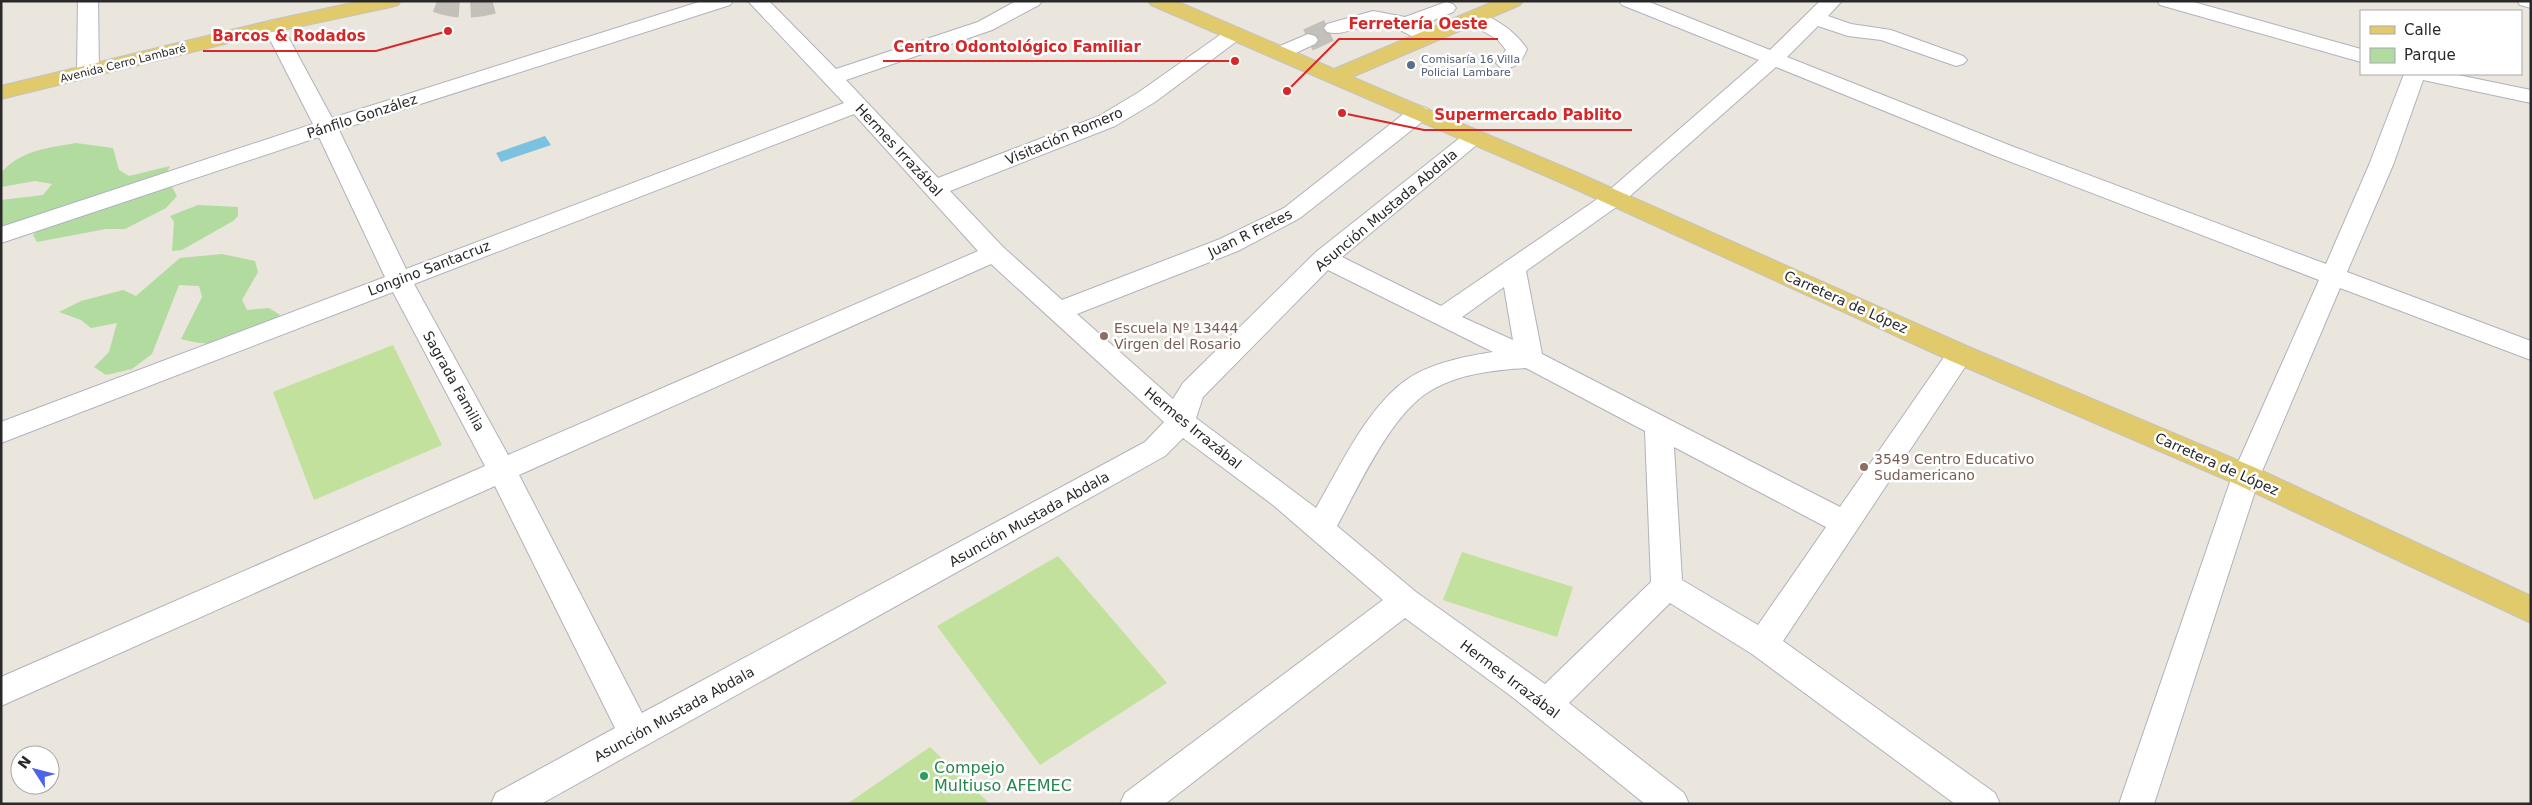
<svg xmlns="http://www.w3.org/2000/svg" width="2532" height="805" font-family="'DejaVu Sans',sans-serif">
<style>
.green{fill:#b1db9f}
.pitch{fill:#c1e19c}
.water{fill:#7bc2e1}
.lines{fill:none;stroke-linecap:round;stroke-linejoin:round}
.minor-tunnel{stroke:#c3bfb9;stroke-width:23;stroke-dasharray:23 11;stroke-linecap:butt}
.minor-casing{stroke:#b0b2bc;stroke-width:2}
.major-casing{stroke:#c3c3c3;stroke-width:2}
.minor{fill:#fff;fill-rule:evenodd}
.major{fill:#e1ca6b;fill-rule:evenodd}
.service-dot{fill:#5c6f8a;stroke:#fff;stroke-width:2}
.education-dot{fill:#8d6e63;stroke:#fff;stroke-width:2}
.leisure-dot{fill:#2e9e5b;stroke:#fff;stroke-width:2}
.labels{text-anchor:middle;stroke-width:5;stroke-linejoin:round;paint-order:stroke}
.far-service-label{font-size:11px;fill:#4e5e75;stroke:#fff;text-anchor:start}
.far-street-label{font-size:11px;fill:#292929;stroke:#fff}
.street-label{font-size:14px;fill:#292929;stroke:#fff}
.education-label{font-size:14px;fill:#785e54;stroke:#fff;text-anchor:start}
.near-leisure-label{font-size:16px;fill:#27864d;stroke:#fff;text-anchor:start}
.leader{fill:none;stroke:#d62828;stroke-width:2}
.callout-dot{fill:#d62828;stroke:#fff;stroke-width:2}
.callout-label{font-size:15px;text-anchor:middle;font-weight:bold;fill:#d62828;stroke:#fff;stroke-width:5;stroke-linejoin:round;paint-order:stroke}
</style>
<rect width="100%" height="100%" fill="#eae5dd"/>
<g class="green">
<path d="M76,143L113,148L119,170L129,176L170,166L164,178L129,199L172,187L177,196L166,208L125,229H106L37,242L33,235L46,223L1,237V200L43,195L52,184L35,181L1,187V173C21,150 48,148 76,143Z"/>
<path d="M198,205L238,207V216L233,221L182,250L172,251L174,222L170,216Z"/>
<path d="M222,254L255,261L258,272L242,300L247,310L269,308L280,315C252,341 218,350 181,339L202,297L199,286L179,285L152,354L132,369L106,375L94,367L109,352L117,323L91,328L81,320L59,312L81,301L123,290L136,296L180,258Z"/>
</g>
<g class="pitch">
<path d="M393,345L442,445L314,500L273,392Z"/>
<path d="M1462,552L1573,587L1557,637L1443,600Z"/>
<path d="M1058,556L1167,683L1040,765L937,626Z"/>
<path d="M930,747L990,804H847Z"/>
</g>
<path class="water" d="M545,136L551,145L501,162L496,153Z"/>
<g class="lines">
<g class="minor-tunnel">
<path d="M437,1C458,9 477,7 498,1"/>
<path d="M1308,40L1334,28"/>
</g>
<g class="minor-casing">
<g id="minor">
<path d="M78,1H98L99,71L96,76L88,77L80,76L77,71Z"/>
<path d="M702,1H733L730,5L339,130L406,269L844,103L748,1H769L836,69L978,22L1016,1H1042L1039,5L992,30L846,80L938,178L1099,116L1139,92L1227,30L1234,28L1241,30L1244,34L1241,38L1155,102L1115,126L950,191L1003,247L1062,300L1220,239L1284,208L1411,108L1419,106L1427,108L1430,113L1427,118L1300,218L1238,251L1077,314L1173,399L1183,383L1316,252L1466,133L1474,131L1482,133L1485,138L1342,257L1441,306L1606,193L1759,60L1622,5L1619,1H1647L1770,50L1820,1H1842L1828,16L1851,24L1891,30L1963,56L1967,60L1963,64L1956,66L1881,40L1848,36L1818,26L1787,57L2014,147L2326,264L2369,165L2404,74H2453L2531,90V103L2423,80L2393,165L2347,272L2531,341V360L2340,288L2260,476L2154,804H2119L2232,476L2319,280L1998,157L1776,67L1622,203L1526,271L1542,354L1840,507L1951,347L1960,345L1969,347L1973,354L1969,361L1783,641L1995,793L2000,804H1955L1752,654L1670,603L1569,703L1684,793L1689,804H1645L1515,699L1405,618L1165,804H1120L1125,793L1383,600L1273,505L1183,438L1165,456L541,804H491L496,793L615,728L495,486L1,706V677L485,466L393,292L1,443V422L385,277L319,137L1,243V227L313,124L263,26L266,22L273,20L280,22L332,118ZM854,114L978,251L508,455L414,284ZM991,264L1164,422L1145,442L642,713L519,475ZM1328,270L1493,352C1466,356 1432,363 1409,378C1368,405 1340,467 1316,508L1196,418L1203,397ZM1504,287L1513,340L1462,317ZM1526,368L1645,431L1651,582L1545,684L1416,592L1337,526C1359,486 1391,414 1430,391C1458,374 1493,370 1526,368ZM1674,447L1826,527L1758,625L1682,580Z"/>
<path d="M2157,1H2190L2361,49V62L2160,5Z"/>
<path d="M2517,1H2531V8L2520,5Z"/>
<path d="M1446,2L1453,4L1456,8L1453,12L1422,25L1438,37L1435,41L1428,43C1412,39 1398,25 1381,24C1362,23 1344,37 1327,32L1324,28L1327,24L1373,11L1405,17Z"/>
<path d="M1475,12C1495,17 1516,32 1527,49C1522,62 1514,71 1500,67L1496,63L1506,50L1498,40L1468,22L1465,18L1468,14Z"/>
<path d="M1308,34L1315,36L1318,40L1315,44L1287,57L1280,59L1273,57L1270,53L1273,49Z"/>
</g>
</g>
<g class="major-casing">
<g id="major">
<path d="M361,1H401L398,5L391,7L273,32L1,99V86L273,20Z"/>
<path d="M1148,1H1176L1334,69L1495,1H1523L1520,5L1352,77L1578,173L1969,347L2256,468L2531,596V623L2236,484L1951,361L1562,183L1151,5Z"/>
</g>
</g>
<use href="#minor" class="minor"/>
<use href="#major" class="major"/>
</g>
<circle class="service-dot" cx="1411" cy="65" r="5"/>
<g class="education-dot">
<circle cx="1104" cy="336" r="5"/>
<circle cx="1864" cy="467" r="5"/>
</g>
<circle class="leisure-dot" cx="924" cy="776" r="5"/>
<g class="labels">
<g class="far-service-label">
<text x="1421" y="63">Comisaría 16 Villa<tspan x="1421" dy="13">Policial Lambare</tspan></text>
</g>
<g class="far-street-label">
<text transform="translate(123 63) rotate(-14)" y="4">Avenida Cerro Lambaré</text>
</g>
<g class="street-label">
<text transform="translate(362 116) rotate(-18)" y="5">Pánfilo González</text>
<text transform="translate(1064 136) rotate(-23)" y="5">Visitación Romero</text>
<text transform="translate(899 150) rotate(47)" y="5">Hermes Irrazábal</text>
<text transform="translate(1386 210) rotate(-40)" y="5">Asunción Mustada Abdala</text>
<text transform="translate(1250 233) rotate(-26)" y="5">Juan R Fretes</text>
<text transform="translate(429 268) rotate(-21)" y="5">Longino Santacruz</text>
<text transform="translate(1846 302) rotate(24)" y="5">Carretera de López</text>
<text transform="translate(454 381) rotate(61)" y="5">Sagrada Familia</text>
<text transform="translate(1193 428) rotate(39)" y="5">Hermes Irrazábal</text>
<text transform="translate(2217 464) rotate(24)" y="5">Carretera de López</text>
<text transform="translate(1029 519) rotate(-29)" y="5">Asunción Mustada Abdala</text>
<text transform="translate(1510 679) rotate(37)" y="5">Hermes Irrazábal</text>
<text transform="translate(674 714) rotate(-29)" y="5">Asunción Mustada Abdala</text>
</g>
<g class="education-label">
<text x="1114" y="333">Escuela Nº 13444<tspan x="1114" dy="16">Virgen del Rosario</tspan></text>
<text x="1874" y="464">3549 Centro Educativo<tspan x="1874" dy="16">Sudamericano</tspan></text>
</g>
<g class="near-leisure-label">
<text x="934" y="773">Compejo<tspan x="934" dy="18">Multiuso AFEMEC</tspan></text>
</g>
</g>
<path class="leader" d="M1287 91L1339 39H1498M448 31L376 51H203M1235 61L1150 61H883M1342 113L1424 130H1632"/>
<g class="callout-dot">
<circle cx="1287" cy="91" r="5"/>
<circle cx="448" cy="31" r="5"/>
<circle cx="1235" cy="61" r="5"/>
<circle cx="1342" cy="113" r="5"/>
</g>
<g class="callout-label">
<text x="1418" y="29">Ferretería Oeste</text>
<text x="289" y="41">Barcos &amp; Rodados</text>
<text x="1017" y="52">Centro Odontológico Familiar</text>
<text x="1528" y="120">Supermercado Pablito</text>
</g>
<rect width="2532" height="805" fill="none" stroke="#292929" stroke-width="5"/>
<rect x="2360" y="10" width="162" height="65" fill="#ffffff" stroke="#a9a9a9"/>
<rect x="2370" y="26" width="25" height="8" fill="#e1ca6b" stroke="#a9a9a9"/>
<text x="2404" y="35" font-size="15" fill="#292929">Calle</text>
<rect x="2370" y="48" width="25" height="15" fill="#b1db9f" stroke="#a9a9a9"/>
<text x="2404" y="60" font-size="15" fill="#292929">Parque</text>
<g transform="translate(35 770) rotate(306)"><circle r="24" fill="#ffffff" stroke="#a9a9a9"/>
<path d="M0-4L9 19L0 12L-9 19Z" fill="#4e64e6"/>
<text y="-8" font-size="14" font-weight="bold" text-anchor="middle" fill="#292929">N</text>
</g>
</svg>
